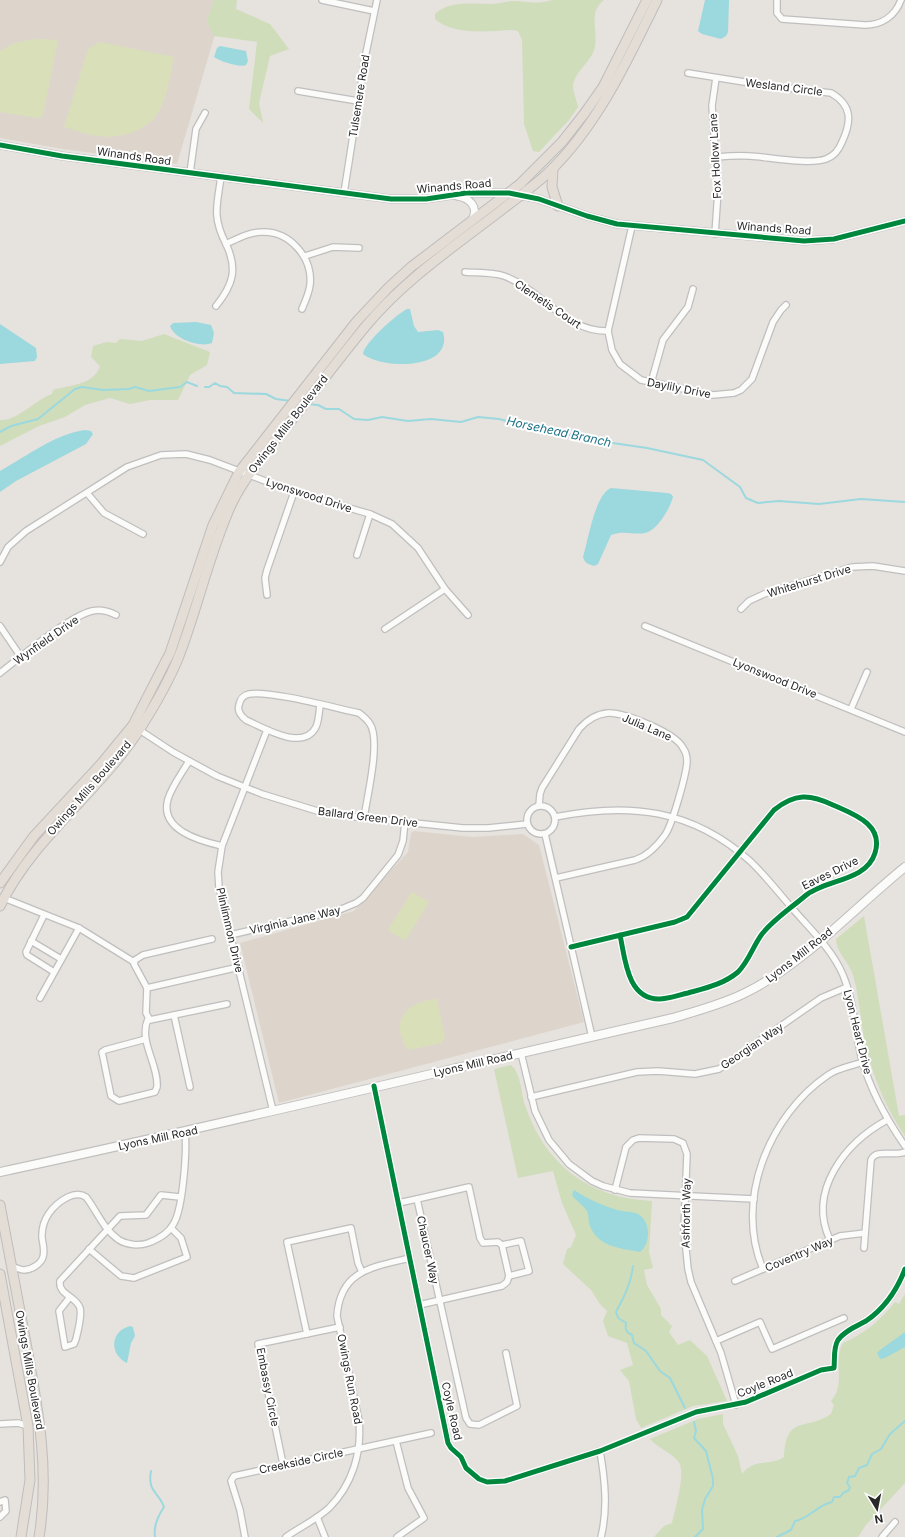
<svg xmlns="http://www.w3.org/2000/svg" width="905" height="1537" font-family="Inter,sans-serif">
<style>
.education{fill:#ddd5cc}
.green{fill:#cfddbb}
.pitch{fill:#d9e0b9}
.water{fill:#9bd9de}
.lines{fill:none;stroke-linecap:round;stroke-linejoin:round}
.stream{stroke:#9bd9de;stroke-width:2}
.minor-casing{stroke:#c0bfbf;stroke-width:8}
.tertiary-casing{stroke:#c0bfbf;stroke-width:9}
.secondary-casing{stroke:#c0bfbf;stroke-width:10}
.primary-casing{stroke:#bfbdbc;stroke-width:11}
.minor{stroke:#fbfbfa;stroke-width:5.5}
.tertiary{stroke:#fbfbfa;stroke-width:7}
.secondary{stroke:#fbfbfa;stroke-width:8}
.primary{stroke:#e3ddd5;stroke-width:9}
.cycleway-casing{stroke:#fff;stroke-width:8}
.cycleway{stroke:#00873e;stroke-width:5}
.labels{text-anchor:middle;stroke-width:4;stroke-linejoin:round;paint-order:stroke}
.street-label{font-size:11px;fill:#282828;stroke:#fff}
.water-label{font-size:12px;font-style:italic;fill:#1e7486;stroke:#fff}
</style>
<rect width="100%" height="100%" fill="#e6e2de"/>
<g class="education">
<path d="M0,0H225L177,164L63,149L0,138Z"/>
<path d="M414,831L472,837L523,834L539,845L584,1022L279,1103L240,943L354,911L408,852L411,833Z"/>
</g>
<g class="green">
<path d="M214,0H237L236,9L270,24L289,49L270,56L259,103L263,123L249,109L257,42L214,36L207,22Z"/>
<path d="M552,0H604C588,13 598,27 595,46C593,61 575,70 573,86C573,92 577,101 578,107L569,120L539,152L533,151L524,124L522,40L518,31C510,29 503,31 495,31C476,32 449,32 435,19V14C450,0 470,4 490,4C498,4 505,2 512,1C528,1 535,5 552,0Z"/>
<path d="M164,334L210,352L207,365L190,375L178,400H150L130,404L110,398L85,405L65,417L39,426L0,446V420C18,421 35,400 52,394L53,390C70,385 94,385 100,366L91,357L93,346L107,342L116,343L120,339L142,341Z"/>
<path d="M864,916L899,1116L905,1115V1136C885,1107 871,1072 864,1038C860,1017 859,995 853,975C849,962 836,952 836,939Z"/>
<path d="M511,1065C521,1073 521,1093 525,1105C545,1165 589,1198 652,1201L649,1252L653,1268L644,1270L647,1285L661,1309V1315L672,1326L669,1332L678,1345L690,1340L707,1356L727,1401L693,1406L641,1428L636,1419L629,1381L620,1370L633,1365L627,1343L608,1336L603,1321L607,1311L600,1304L591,1290L563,1264L567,1249L571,1247L576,1235L562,1203L553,1171L518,1178L494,1069Z"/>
<path d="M905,1294V1483L866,1525L858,1537H654L664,1526L672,1523C675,1510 687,1470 678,1461C670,1452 658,1448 650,1439L698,1419L723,1414V1424L738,1456L742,1474C755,1457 769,1467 784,1457C787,1414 803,1432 831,1414L834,1405L831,1401C847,1383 832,1361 843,1343C864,1334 881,1320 895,1302L899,1304Z"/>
</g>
<g class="pitch">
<path d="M41,39L58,40L43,115L38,118L0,112V51C13,42 25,40 41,39Z"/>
<path d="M100,42L174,57C170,77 167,99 156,116C151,123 143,127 136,131C111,142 89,135 64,127L88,49Z"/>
<path d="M412,892L429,902L405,941L388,930Z"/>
<path d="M437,999L445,1038L441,1043L408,1050C389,1021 405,1002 437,999Z"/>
</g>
<g class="water">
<path d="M705,0H729L728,32L726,36L721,39L702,34L698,31Z"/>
<path d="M220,46L246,51L248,61L246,65C240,68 219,61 214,57L217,48Z"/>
<path d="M407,309H410L414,326L418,332L438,330L443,332C454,370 383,370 363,354C364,343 397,314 407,309Z"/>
<path d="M196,322L211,325L214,333L212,343C200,348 174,339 170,326L173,323Z"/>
<path d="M0,324L36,348L37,357L35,361L0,364Z"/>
<path d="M85,430L91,431L93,434L86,444L16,481L0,492V471C27,456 55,434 85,430Z"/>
<path d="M611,488L667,493L671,494L673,497C670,508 658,530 645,533C634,535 624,530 611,535L598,564L594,566C589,564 585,564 583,557C588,541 595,494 611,488Z"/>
<path d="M574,1190C588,1199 601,1205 617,1210C623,1212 632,1211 638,1214C651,1221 651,1244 640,1252C620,1248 598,1247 590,1226C588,1221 589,1215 587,1211C583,1205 576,1201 572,1195Z"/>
<path d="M130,1326L133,1327L135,1336L131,1343L127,1363C109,1354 110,1331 130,1326Z"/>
<path d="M905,1332V1347L885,1358L880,1359L877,1353L880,1350Z"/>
</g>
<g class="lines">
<g class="stream">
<path d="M205,387H209L215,383L220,386L227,387L234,393L266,394L276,399L291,401"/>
<path d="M307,404L318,405L326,409H339L354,419L368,420L382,417L408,421L431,419L461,422L478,417L499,419L556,434L578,435L592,440L647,448L703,460L740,487L746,498L758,503L779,501L819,504L861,499L905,502"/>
<path d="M0,432L11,426L38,419L75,389L82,387L103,390L129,389L135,387L149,391L180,387L187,382L197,386"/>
<path d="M633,1266C631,1284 624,1297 616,1312L618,1318L626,1323C625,1330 626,1332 632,1335L634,1343L646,1351L660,1371L670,1378L685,1408"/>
<path d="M694,1422L696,1431L694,1438L706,1451L713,1479V1486L705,1499L702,1510L703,1529L695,1537"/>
<path d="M151,1471C147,1492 159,1492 164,1507C158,1516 153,1526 155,1537"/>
<path d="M777,1537L791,1530L795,1521C809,1519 817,1505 832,1502L834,1497H840L843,1493L849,1490L850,1487L847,1483L849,1477L855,1476L859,1468L867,1465L872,1454L881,1449L890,1434L905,1421"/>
</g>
<g class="minor-casing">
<g id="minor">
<path d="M322,0L374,11"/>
<path d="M777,0V13L782,19L865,25C882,25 895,16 901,0"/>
<path d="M688,73L763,85L831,93C852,105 852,121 842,142C839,150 834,156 826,159C810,165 768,157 750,156C739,155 727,156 716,157"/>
<path d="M298,91L358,101"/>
<path d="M190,173L196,129L205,113"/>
<path d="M221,177C217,205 212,217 226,244C237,239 249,232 262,232C290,231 313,258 310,285C309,293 305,302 302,309"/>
<path d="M344,193L366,53L377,0"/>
<path d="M632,226L608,331L612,350L620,364L641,380L713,395L734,393L741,390L752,379L773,322L781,310L786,305"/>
<path d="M715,234L718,191L712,106L716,78"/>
<path d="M305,256L333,247L359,248"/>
<path d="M465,272C478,273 492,272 504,276C542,290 565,332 608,331"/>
<path d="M216,306C233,285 238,269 226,244"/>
<path d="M651,383L663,340L688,307L693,289"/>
<path d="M87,493L104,513L143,534"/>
<path d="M357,555L370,514"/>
<path d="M0,562L8,547L26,531L127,467L161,455L186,454L210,460L294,492L370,514L392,524L418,548L445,589L468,615"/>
<path d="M267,595L265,578L267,570L294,492"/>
<path d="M741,609L749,601L764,594L852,567L873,566L905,571"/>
<path d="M0,626L21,657"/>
<path d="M645,626L905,732"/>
<path d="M385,629L445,589"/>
<path d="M0,673C22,656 68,617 92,611C101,609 108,611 116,615"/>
<path d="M320,705C319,712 319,720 316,727C303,752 264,728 246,720C241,716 237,711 239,705C240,699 244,695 249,694C269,690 335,708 359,713C363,716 367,719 370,724C381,741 367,797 364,818"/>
<path d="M851,709L867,672"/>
<path d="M138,729L173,752L217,776L262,794L327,814L463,828H488L527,824"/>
<path d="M267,730L222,846L218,872L219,888L273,1111"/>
<path d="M189,761C182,773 172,786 168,799C159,830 200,841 222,846"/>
<path d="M539,805L540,794L542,788L579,729C587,720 596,714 608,713C624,712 676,733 683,748C686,752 687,757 687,762C686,776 672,825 665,835C657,846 648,856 635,860L556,878"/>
<circle cx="541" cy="820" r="14"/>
<path d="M555,817C629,802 692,809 750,861C765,875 778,892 792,908C810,929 832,949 843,975C854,1001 855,1033 862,1060C871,1092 887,1120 905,1146"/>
<path d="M545,834L592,1037"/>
<path d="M4,898L79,928L134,962"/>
<path d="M44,915L26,952L27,955L54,972"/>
<path d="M230,935L339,910L356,903L363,898L398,855L403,841L405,821"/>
<path d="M31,941L61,959"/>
<path d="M571,947L675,922L687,917L774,810C795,793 810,794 833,805C853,814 884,824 875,853C866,882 825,879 805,896C791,908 774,919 762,934C753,946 749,961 738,972C724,984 706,988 688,993C679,995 668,999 659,999C627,999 625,958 620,935"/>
<path d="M147,988L134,964L135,960L143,955L212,939"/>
<path d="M40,998L79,928"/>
<path d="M227,1004L150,1020L146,1013L147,988L239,967"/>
<path d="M174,1015L190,1087"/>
<path d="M146,1039L105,1050L102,1052L111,1096L119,1101L155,1092L157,1087C159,1065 138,1041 148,1019"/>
<path d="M521,1053L535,1111L549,1140L569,1164L592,1181L603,1186L630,1193L754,1199"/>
<path d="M374,1086L448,1443L451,1448L461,1457L466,1468L479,1479L487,1482L505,1481L600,1451L696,1412L746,1402L821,1370L834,1368C835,1359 833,1348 838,1340C844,1331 857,1326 866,1321C885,1308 897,1290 905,1269"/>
<path d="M531,1097L637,1072L658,1071L695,1074L719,1069L821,998L847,987"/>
<path d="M615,1190L626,1147L633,1140L639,1138L674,1139L683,1143L687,1154L684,1230L688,1269L691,1282L721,1353L736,1405"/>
<path d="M398,1203L417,1199"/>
<path d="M830,1240C807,1191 845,1143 887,1120"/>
<path d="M502,1245L498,1242L483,1243L480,1238L469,1187L417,1199L466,1418L470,1424L479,1425L517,1406L506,1353"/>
<path d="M864,1248L871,1160C876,1148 894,1157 905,1152"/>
<path d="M89,1249L121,1276L134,1278L187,1257L181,1238L171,1228"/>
<path d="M12,1267C16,1267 20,1270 24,1270C31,1270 41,1264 43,1257C45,1251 43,1244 42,1238C41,1220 52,1205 68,1197C74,1194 80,1193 86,1197C97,1211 103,1229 119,1240C127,1245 139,1246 148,1243C159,1239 169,1233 174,1223C183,1207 187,1151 185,1132"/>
<path d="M763,1269C734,1201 769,1115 828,1075C838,1068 852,1066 863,1062"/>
<path d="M735,1281L840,1236L865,1233"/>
<path d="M70,1297L59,1311L65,1347L74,1344L76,1339C78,1331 82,1316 80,1308C76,1296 58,1295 60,1281L120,1216L146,1215L161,1195L180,1197"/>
<path d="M419,1305L502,1286L507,1282L509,1276L529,1271L521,1241L502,1245L509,1276"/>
<path d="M307,1334L287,1242L351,1228L358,1263L362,1272"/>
<path d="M716,1341L760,1322L772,1349L844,1318"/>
<path d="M0,1424L18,1423L28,1426"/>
<path d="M396,1441L408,1488L424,1518L397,1537"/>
<path d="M600,1451C605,1480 608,1509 601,1537"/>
<path d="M283,1464L258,1344L340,1327"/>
<path d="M0,1502L5,1500L6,1511L0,1517"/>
<path d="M317,1517L325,1537"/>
<path d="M245,1537L240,1510L231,1481L234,1476L431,1433"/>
<path d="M286,1537C300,1527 316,1520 329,1508C352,1485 362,1453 359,1421L337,1316C340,1270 373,1267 410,1258"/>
<path d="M882,1537L895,1522"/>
</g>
</g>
<g class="tertiary-casing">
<g id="tertiary">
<path d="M0,145L62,156L391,199H426L466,193H509L539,199L587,216L617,224L804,241L834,239L905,221"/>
<path d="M457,196C470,198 479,207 472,220"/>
</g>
</g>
<g class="secondary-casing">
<path id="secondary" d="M0,1172C225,1124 449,1069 673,1018C697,1011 723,1004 745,993C804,964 854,908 905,867"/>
</g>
<g class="primary-casing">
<g id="primary">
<path d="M553,168L552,187L558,206"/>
<path d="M0,883L34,836L101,764L133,725L170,653L213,525L239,472L357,321L389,287L411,267L520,184L562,142L584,114L603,87L647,0"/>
<path d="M0,906C34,836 100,792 141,727C155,705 169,681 179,656C198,607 209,554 231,505C245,476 267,451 287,426C313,393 338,360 365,327C403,281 452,248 499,212C515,199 533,187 548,173C598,125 627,61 657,0"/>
<path d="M0,1205C9,1251 17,1297 26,1343C38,1408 50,1471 39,1537"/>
<path d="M0,1274L28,1426L30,1480L21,1537"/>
</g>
</g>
<use href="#minor" class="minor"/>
<use href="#tertiary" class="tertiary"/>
<use href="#secondary" class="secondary"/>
<use href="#primary" class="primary"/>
<g class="cycleway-casing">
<g id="cycleway">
<path d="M0,145L62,156L391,199H426L466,193H509L539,199L587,216L617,224L804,241L834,239L905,221"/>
<path d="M571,947L675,922L687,917L774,810C795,793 810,794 833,805C853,814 884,824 875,853C866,882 825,879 805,896C791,908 774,919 762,934C753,946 749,961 738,972C724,984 706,988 688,993C679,995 668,999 659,999C627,999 625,958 620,935"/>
<path d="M374,1086L448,1443L451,1448L461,1457L466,1468L479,1479L487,1482L505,1481L600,1451L696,1412L746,1402L821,1370L834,1368C835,1359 833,1348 838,1340C844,1331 857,1326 866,1321C885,1308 897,1290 905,1269"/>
</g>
</g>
<use href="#cycleway" class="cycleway"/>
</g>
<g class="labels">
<g class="street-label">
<text transform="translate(784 87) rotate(7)" y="4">Wesland Circle</text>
<text transform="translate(359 96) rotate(-81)" y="4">Tulsemere Road</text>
<text transform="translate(134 156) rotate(8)" y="4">Winands Road</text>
<text transform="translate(715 156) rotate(-93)" y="4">Fox Hollow Lane</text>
<text transform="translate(454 186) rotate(-5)" y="4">Winands Road</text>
<text transform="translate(774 228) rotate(4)" y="4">Winands Road</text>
<text transform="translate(548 304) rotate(34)" y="4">Clemetis Court</text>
<text transform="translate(679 388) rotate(11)" y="4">Daylily Drive</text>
<text transform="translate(288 424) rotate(-52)" y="4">Owings Mills Boulevard</text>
<text transform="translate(309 495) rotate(18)" y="4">Lyonswood Drive</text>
<text transform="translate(809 581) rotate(-17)" y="4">Whitehurst Drive</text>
<text transform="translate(46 640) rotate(-35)" y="4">Wynfield Drive</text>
<text transform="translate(775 678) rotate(22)" y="4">Lyonswood Drive</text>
<text transform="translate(647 727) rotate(23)" y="4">Julia Lane</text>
<text transform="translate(89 788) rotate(-49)" y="4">Owings Mills Boulevard</text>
<text transform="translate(368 817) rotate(7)" y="4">Ballard Green Drive</text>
<text transform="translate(830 873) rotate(-26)" y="4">Eaves Drive</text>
<text transform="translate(295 920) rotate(-13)" y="4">Virginia Jane Way</text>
<text transform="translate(230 930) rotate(77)" y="4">Plinlimmon Drive</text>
<text transform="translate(799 955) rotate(-38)" y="4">Lyons Mill Road</text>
<text transform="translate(858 1032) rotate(76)" y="4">Lyon Heart Drive</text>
<text transform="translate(752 1046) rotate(-34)" y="4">Georgian Way</text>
<text transform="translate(473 1064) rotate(-13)" y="4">Lyons Mill Road</text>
<text transform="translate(158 1138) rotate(-12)" y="4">Lyons Mill Road</text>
<text transform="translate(686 1213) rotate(-89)" y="4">Ashforth Way</text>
<text transform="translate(428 1250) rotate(78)" y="4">Chaucer Way</text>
<text transform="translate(799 1254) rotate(-23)" y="4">Coventry Way</text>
<text transform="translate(30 1370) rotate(80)" y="4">Owings Mills Boulevard</text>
<text transform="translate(350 1379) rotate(79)" y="4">Owings Run Road</text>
<text transform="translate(765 1383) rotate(-22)" y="4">Coyle Road</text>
<text transform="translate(268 1387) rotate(79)" y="4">Embassy Circle</text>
<text transform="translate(452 1411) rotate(77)" y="4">Coyle Road</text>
<text transform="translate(301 1461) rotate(-12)" y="4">Creekside Circle</text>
</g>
<g class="water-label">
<text transform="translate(559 432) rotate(12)" y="4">Horsehead Branch</text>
</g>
</g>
<g transform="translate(877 1509) rotate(170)" stroke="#ffffff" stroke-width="3" paint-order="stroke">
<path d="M0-3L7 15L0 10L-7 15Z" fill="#282828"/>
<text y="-6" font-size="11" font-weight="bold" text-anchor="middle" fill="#282828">N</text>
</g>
</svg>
